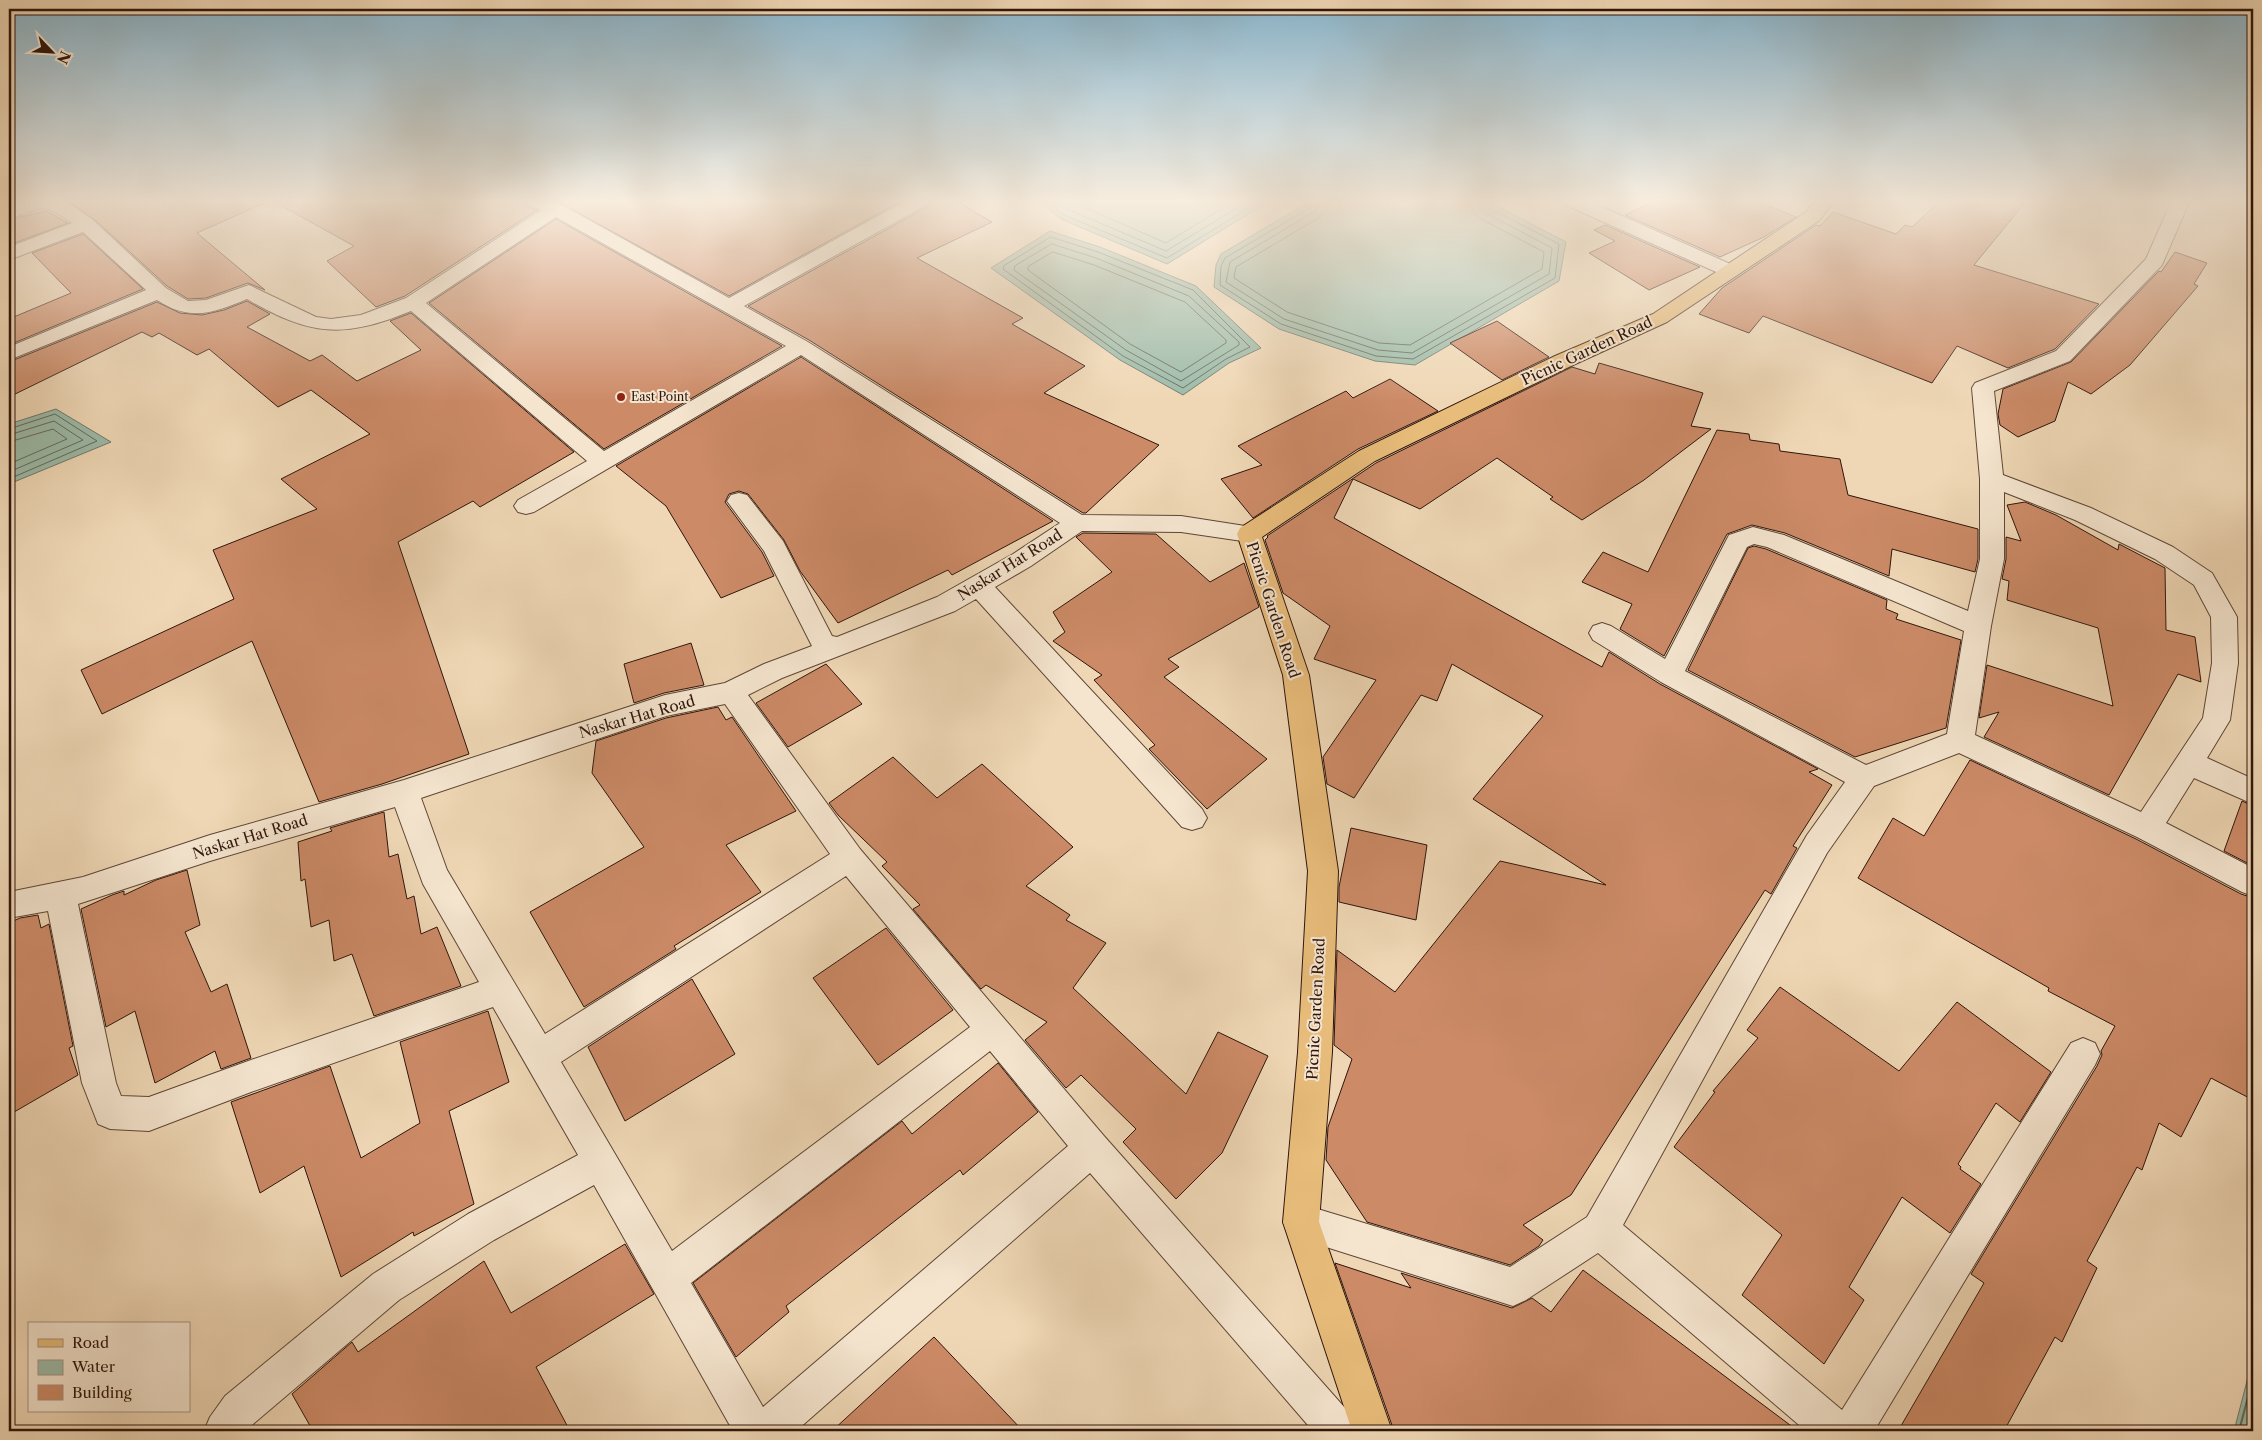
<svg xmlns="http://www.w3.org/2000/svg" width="2262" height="1440" font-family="'Libre Caslon Text',serif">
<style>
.water{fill:#9bbaa8;stroke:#6f786a}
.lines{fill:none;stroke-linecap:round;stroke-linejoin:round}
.shore-far1{stroke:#64685a;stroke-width:1}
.shore{stroke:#64685a;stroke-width:2}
.building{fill:#cc8a67;stroke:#2e150c}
.minor-casing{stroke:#5e4636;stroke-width:2}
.major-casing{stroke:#2e150c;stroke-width:2}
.minor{fill:#f5e5cf;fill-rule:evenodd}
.major{fill:#e8bc7a;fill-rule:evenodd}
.poi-dot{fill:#8f2418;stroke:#f5e5cf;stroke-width:2}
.labels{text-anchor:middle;stroke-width:4;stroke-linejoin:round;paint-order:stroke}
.far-poi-label{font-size:12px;fill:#2e150c;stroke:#f5e5cf;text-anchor:start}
.street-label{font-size:15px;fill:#2e150c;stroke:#f5e5cf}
</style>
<rect width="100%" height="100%" fill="#efd7b5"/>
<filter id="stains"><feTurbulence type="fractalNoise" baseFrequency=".004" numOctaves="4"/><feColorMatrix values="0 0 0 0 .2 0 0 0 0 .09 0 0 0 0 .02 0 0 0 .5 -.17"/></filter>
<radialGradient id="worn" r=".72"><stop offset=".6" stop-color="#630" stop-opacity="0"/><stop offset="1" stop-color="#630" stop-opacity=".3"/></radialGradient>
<g class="water">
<path d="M1038,200H1271L1167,264L1061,219Z"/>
<path d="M1312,200H1485L1566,242L1559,281L1415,365L1375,361L1279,329L1214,287L1216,265L1221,254Z"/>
<path d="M1050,231L1100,247L1196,286L1261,348L1229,363L1183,395L1120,360L991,268Z"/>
<path d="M56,409L111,442L9,484V424Z"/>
<path d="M2253,1358V1431H2234Z"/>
</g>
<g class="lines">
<g class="shore-far1">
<path d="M1046,200L1064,215L1167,258L1262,200"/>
<path d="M1056,200L1067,209L1166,251L1250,200"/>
<path d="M1067,200L1166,243L1236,200"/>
<path d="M1313,200L1311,207L1225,258L1221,266L1220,285L1281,324L1376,356L1413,359L1555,278L1559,244L1487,207L1484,200"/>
<path d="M1320,200L1319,206L1314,212L1230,262L1226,282L1284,319L1378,350L1412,353L1549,274L1552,248L1484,212L1479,207L1478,200"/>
<path d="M1327,200L1326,209L1320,217L1236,267L1234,278L1287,312L1379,343L1410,345L1542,269L1544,252L1479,218L1472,210L1470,200"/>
<path d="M1051,237L1098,252L1193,290L1250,347L1226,359L1183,388L1123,356L1003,269L1004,266Z"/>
<path d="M1052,244L1096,258L1189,296L1239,342V345L1181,381L1126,350L1014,270L1015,266Z"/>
<path d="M1053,252L1094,265L1185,302L1226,340V343L1181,372L1130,344L1028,270V267Z"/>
<path d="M9,429L55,414L97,441L9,479"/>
<path d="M9,435L54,421L83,440L9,472"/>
<path d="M9,442L53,429L67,439L9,464"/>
</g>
<path class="shore" d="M2239,1431L2253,1378"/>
</g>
<g class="building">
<path d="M66,200H523L526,206L537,210L405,296L376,307L327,261L354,246L271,200L197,233L265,290L248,283L206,298L188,299L167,286L94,219Z"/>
<path d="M555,200H903L729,296Z"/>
<path d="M932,200H955L992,222L917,258L1023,318L1012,324L1085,366L1044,393L1159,445L1086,513H1083L809,340L748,306L929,206Z"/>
<path d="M1657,200H1755L1796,217L1764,237L1720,257L1625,215Z"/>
<path d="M1941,200H2027L1974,265L2099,304L2055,349L2008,368L1957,346L1932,383L1763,316L1749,333L1699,314L1722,288L1816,225L1820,226L1833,212L1896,234L1905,225L1912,227Z"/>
<path d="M46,211L68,223L9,245V220Z"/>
<path d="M556,219L782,346L604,449L429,303Z"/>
<path d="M1605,225L1700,267L1649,290L1589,253L1615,241L1594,230Z"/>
<path d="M83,234L143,289L9,345V319L71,293L32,253Z"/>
<path d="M2175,252L2207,263L2194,284L2198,286L2130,365L2091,394L2068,382L2055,421L2018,437L2000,425L1998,414L2003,389L2071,362L2159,271L2161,272Z"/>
<path d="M247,301L270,314L247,327L310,361L322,355L357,381L421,350L390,321L411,313L574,452L480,507L473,501L398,542L469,754L382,784L319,802L252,641L102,714L81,670L234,599L213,550L317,509L281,479L370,434L311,390L278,407L209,349L197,355L159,333L152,337L142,332L9,397V362L157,302L180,313L202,315L224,310Z"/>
<path d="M1497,321L1549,357L1502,380L1450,343Z"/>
<path d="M801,357L1053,521L952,575L948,570L838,623L800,571L784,540L748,494L739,491L729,494L725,502L762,552L774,576L721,598L666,506L616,466Z"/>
<path d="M1599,363L1703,393L1691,426L1711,429L1644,480L1582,520L1550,499L1553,497L1497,458L1420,509L1353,479L1334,518L1602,667L1609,652L1660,684L1818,769L1809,772L1832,785L1793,846L1797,848L1771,894L1765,890L1571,1195L1523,1225L1543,1240L1539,1246L1510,1265L1367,1222L1326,1160L1328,1127L1352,1059L1334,1045L1337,950L1395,992L1500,861L1606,885L1473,799L1543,716L1452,664L1437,701L1421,695L1354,798L1327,784L1323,757L1376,680L1314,659L1330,626L1283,593L1265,540L1268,537L1267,536L1376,463L1572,367L1595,374Z"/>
<path d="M1390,379L1438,411L1358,449L1253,518L1221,479L1262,465L1238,446L1346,391L1353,398Z"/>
<path d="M1717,430L1749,434L1750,440L1779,444L1780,451L1840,459L1848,495L1978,529V559L1975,572L1892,549L1889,576L1785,533L1752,525L1727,534L1664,656L1620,629L1632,604L1582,582L1603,552L1648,572Z"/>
<path d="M2025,502L2056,515L2118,550L2119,544L2165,568L2166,630L2195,637L2201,682L2178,674L2109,795L1984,737L1999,712L1979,718L1987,665L2113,706L2098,628L2007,600L2009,581L2002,579L2006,559V537L2021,541L2007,505Z"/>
<path d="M1083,533L1156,534L1210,582L1244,563L1259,607L1168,659L1179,667L1164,677L1267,759L1207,809L1149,749L1155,745L1094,680L1102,675L1053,641L1065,632L1053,612L1112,572L1076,537Z"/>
<path d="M1754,546L1766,549L1887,600L1886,609L1898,614L1896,619L1961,640L1946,728L1855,757L1688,670L1748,548Z"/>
<path d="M691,643L704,685L664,693L634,703L624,664Z"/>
<path d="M826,664L862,704L788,747L756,703Z"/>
<path d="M718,707L726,720L732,717L796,811L726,845L761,892L674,946L676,949L584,1007L530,912L644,847L592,773L596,741L666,718Z"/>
<path d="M893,757L937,798L982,764L1073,847L1026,886L1070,915L1066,920L1106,943L1073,988L1186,1094L1218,1032L1268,1056L1222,1153L1176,1199L1123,1142L1136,1129L1081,1075L1066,1088L1025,1040L1047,1022L986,985L981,989L913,909L920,905L882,866L887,862L838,815L829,803Z"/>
<path d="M1970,760L2136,839L2241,894L2253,898V1100L2211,1078L2181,1137L2159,1123L2142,1170L2137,1167L2087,1261L2097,1268L2062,1342L2055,1337L2004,1431H1898L1984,1283L1971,1274L2097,1066L2102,1055L2101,1051L2115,1026L2048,991L2049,988L1858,878L1893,818L1924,836Z"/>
<path d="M2242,801L2253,806V866L2224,851Z"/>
<path d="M384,812L389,857L398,854L407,899L414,896L421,934L437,927L461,986L374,1016L352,954L334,961L329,920L311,927L305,879L301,881L298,842L332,831L330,828Z"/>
<path d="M1351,828L1427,845L1416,920L1339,902V887Z"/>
<path d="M187,870L200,925L185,932L211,992L227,984L251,1058L221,1069L215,1051L155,1083L135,1011L106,1027L81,909L112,895L124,891V895L156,880Z"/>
<path d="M38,915L41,928L49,924L73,1046L69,1048L78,1075L9,1115V923L20,918Z"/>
<path d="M886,928L953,1010L878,1065L813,978Z"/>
<path d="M692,979L735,1054L625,1121L588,1047Z"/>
<path d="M1780,987L1899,1071L1957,1002L2051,1072L2020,1122L1996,1103L1958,1164L1961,1167L1960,1169L1981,1184L1950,1233L1902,1197L1849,1287L1864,1300L1824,1364L1742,1295L1782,1235L1674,1147L1715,1092L1713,1091L1758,1038L1747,1030Z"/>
<path d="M488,1011L509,1082L449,1111L474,1204L414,1236L413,1232L341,1277L304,1166L260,1193L231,1102L330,1066L361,1158L420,1123L400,1042Z"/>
<path d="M998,1063L1038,1112L963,1175L960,1170L786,1306L789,1312L736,1357L693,1283L902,1121L912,1134Z"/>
<path d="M625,1244L654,1294L536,1367L570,1431H313L292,1394L352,1342L358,1352L484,1261L511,1313Z"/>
<path d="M1335,1263L1411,1288L1401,1273L1512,1308L1532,1298L1551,1312L1583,1270L1798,1431H1394Z"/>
<path d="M934,1337L1023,1431H832Z"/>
</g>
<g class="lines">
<g class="minor-casing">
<g id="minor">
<path d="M26,200H62L71,205L93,220L166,288L188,301L206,300L249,285L316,317L331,319L361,315L406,298L541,210L527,204L525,200H550L562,205L729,298L907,200H930L928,204L744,306L808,342L1082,515L1181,516L1258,528L1261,534L1258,540L1249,542L1181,532L1082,531L1031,566L995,587L1202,809L1207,818L1202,827L1192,830L1182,827L976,599L955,611L782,678L748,695L860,849L1104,1136L1353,1417L1359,1431H1313L1090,1173L796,1431H733L594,1185L494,1240L399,1300L253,1424L248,1431H204L210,1417L225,1396L373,1274L468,1214L578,1155L493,1007L251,1092L149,1131L110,1129L98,1124L82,1083L48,911L9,918V892L83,877L210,835L404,780L665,695L725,683L764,664L812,646L764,551L727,501L731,495L739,493L747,495L783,541L832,636L837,637L937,597L1013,554L1060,523L801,355L534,512L526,514L518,512L514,506L518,500L587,461L411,311C343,339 310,336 247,299C214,313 190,322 157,300L9,360V347L146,290L83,232L9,260V247L72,223C38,199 44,210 9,218V206ZM556,217L786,346L604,451L426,303ZM725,704L830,854L545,1034L447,870L421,798L666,716ZM395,807L423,884L479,982L251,1060L149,1097L121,1096L116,1083L78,904L210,861ZM846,876L970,1027L672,1251L561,1062ZM990,1051L1068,1146L763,1407L691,1283Z"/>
<path d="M1561,200H1586L1737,267L1740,271L1737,275L1730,277L1723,275L1563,204Z"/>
<path d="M2172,200H2190L2162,265L2070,361L1994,391L2003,475L2091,508L2173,547L2212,573L2237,617L2238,663L2230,720L2207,758L2253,779V804L2194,778L2166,823L2253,868V896L2242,892L2137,837L1959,753L1874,786L1827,853L1623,1225L1842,1410L2071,1043L2083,1038L2095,1043L2100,1054L2095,1065L1874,1431H1806L1598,1253L1526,1300L1513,1306L1288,1235L1283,1222L1288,1209L1301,1204L1510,1267L1587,1217L1807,835L1845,782L1661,682L1593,640L1589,633L1593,626L1602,623L1611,626L1665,659L1729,535L1753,527L1784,535L1968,611L1980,559V479L1972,388L1975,383L2056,351L2146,259ZM2004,492L2075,520L2155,559L2194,585L2211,617L2212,663L2203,718L2141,812L1975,735L1991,626L2004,559ZM1754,544L1767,547L1964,631L1947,734L1866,765L1685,671L1747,547Z"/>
</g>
</g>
<g class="major-casing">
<path id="major" d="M1816,200H1835L1820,220L1667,322L1571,366L1375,461L1262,537L1309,675L1338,871L1332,1052L1319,1222L1392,1431H1352L1283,1222L1298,1052L1308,871L1283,675L1237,534L1240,528L1359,451L1555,356L1653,314L1806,212Z"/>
</g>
<use href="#minor" class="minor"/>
<use href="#major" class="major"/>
</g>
<linearGradient id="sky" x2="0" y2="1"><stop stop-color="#89b6ce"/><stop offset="0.5" stop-color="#f8edde"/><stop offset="1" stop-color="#f8edde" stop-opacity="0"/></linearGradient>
<rect width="2262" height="402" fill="url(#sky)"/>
<circle class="poi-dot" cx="621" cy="397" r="5"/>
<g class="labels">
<g class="far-poi-label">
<text x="631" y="401">East Point</text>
</g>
<g class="street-label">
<text transform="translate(1587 351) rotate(-25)" y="5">Picnic Garden Road</text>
<text transform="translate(1010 565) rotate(-32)" y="5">Naskar Hat Road</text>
<text transform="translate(1273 610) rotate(72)" y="5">Picnic Garden Road</text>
<text transform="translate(637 717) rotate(-16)" y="5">Naskar Hat Road</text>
<text transform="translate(250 837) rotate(-17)" y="5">Naskar Hat Road</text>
<text transform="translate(1316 1009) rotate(-87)" y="5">Picnic Garden Road</text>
</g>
</g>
<rect width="2262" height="1440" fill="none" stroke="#efd7b5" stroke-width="30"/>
<rect x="10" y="10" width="2242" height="1420" fill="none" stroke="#2e150c" stroke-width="2.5"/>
<rect x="15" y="15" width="2232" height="1410" fill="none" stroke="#2e150c"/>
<rect x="28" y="1322" width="162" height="90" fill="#f5e5cf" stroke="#a59281"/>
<rect x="38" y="1339" width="25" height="8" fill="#e8bc7a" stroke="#a59281"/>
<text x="72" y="1348" font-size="15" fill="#2e150c">Road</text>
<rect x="38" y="1360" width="25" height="15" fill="#9bbaa8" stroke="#a59281"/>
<text x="72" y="1372" font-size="15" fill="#2e150c">Water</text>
<rect x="38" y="1385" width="25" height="15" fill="#cc8a67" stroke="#a59281"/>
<text x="72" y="1398" font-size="15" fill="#2e150c">Building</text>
<g transform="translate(52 52) rotate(115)" stroke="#f5e5cf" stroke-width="4" paint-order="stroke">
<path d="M0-4L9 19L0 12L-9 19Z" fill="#2e150c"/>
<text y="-8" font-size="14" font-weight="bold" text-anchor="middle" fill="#2e150c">N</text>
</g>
<rect width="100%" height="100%" filter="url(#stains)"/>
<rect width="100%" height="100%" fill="url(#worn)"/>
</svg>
